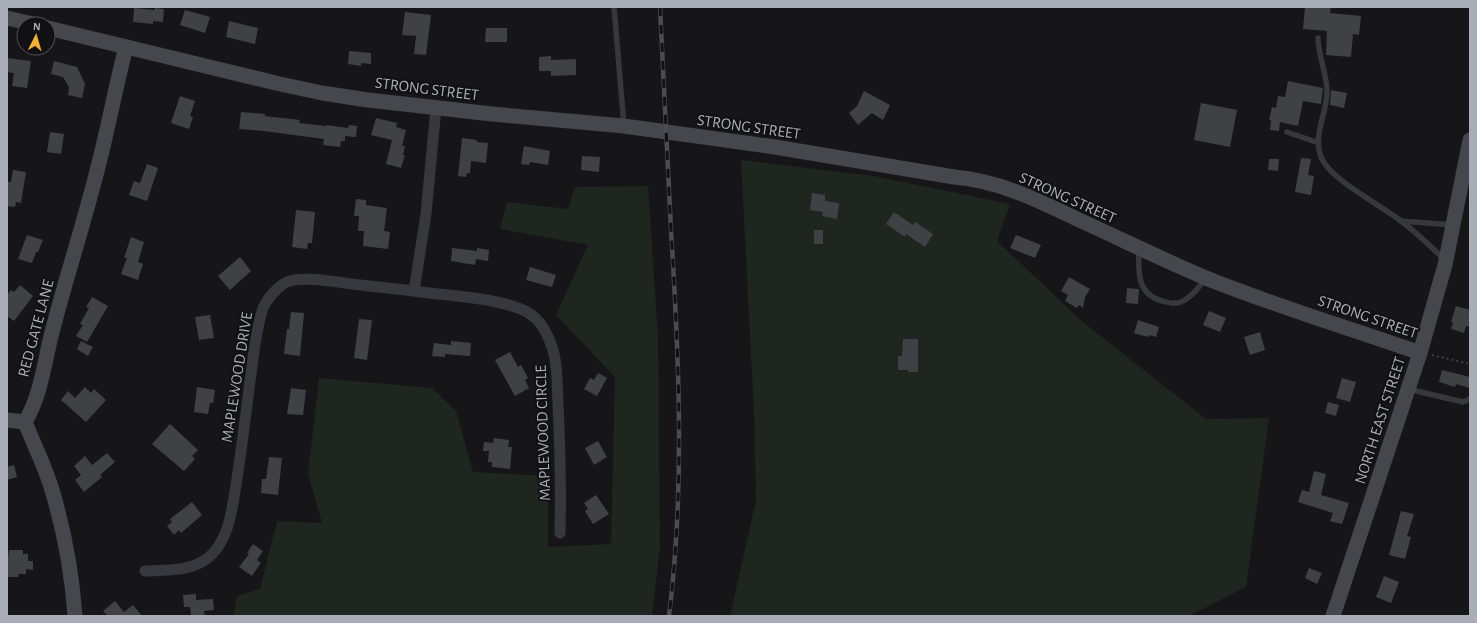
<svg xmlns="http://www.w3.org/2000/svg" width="1477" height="623" font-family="'Alegreya Sans',sans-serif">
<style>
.green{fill:#1e261f}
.building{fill:#404145}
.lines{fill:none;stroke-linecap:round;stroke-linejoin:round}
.path{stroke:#3d3f44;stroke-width:2;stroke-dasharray:2 3;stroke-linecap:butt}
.lane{stroke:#37383d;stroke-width:5.5}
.street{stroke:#37383d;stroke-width:11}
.secondary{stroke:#45474d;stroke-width:15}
.rail-casing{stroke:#4a4c52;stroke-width:4.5}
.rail{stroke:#111113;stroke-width:3;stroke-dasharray:9;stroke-linecap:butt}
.labels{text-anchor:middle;stroke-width:4;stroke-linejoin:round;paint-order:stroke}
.street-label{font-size:16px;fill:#a8adb8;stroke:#111113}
</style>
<rect width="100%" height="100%" fill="#161618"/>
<g class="green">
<path d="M741,160L874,176L1010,204L997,241L1083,322L1206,419L1269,418L1246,587L1189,616H730L756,500L754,412Z"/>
<path d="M648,186L658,338L660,547L652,616H233L237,596L260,589L277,521L322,523L308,474L319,378L432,388L456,411L473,472L548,476V547L611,544L615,377L556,315L588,245L500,229L507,202L568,209L575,187Z"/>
</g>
<g class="building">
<path d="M1305,7H1331L1330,13L1361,16L1359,35L1353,34L1351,57L1326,55L1327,31L1303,29Z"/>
<path d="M134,8L155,10V8L164,9L163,22L153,21V24L133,22Z"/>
<path d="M185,10L210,17L205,33L180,25Z"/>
<path d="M405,12L431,15L426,55L414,54L416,36L402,35Z"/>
<path d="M229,21L258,28L255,44L226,37Z"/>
<path d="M486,28H507V42H485Z"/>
<path d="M349,51L371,53V64L361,63V66L348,64Z"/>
<path d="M551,56V60L576,59V75L551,76V71H539V57Z"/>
<path d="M7,58L31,61L27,88L12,86L14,73L7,72Z"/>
<path d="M54,61L77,67L85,84L82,98L68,95L69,87L63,77L51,74Z"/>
<path d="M1288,81L1323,88L1321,104L1303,101L1298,126L1280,122L1279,131L1270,130L1271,120H1269L1272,107L1276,108L1278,96L1285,97Z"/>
<path d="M1331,90L1347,93L1344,108L1330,105Z"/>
<path d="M864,91L890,105L883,120L872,113L858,125L849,113L857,106Z"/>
<path d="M180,96L195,101L190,116L193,117L189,129L171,123Z"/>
<path d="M1201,103L1237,110L1230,147L1194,140Z"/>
<path d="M241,112L265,114V116L300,120L299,123L326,126V125L348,128L349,125L357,126L356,137L345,136V141H341L340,147L323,145L324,139L264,131L239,129Z"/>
<path d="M376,118L397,123L396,127L406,130L402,146H405L403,155H405L401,168L386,164L392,140L371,135Z"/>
<path d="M50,132L64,134L61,154L47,152Z"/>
<path d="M462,138L477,140V142L488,143L486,163L471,161L470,173H467L466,177L458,176Z"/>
<path d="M524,146L550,151L548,165L530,162L529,165L521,164Z"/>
<path d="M582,156L600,157L599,172L581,170Z"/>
<path d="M1301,158L1311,159L1308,175L1314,176L1311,195L1295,192Z"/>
<path d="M1269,159H1279L1278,171L1268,170Z"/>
<path d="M147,164L158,168L147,201L129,195L134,181L140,183Z"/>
<path d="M13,170L26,172L21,203L16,202L15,207L7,206V182H11Z"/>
<path d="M812,193L825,195V201L839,203L837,219L822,216L823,212L810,210Z"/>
<path d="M356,199L366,200V205L387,208L384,231L390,232L388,249L363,246L364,231H358L359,216H354Z"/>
<path d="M296,210L315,212L312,243H308L307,249L292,247Z"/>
<path d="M894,212L913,225L915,222L933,234L925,247L906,234L905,237L886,224Z"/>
<rect x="814" y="230" width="9" height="14"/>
<path d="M27,235L43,240L38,252H36L32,263L18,259Z"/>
<path d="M1016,235L1041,245L1035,258L1010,248Z"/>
<path d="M131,237L144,242L138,262L143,264L138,280L121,274L127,258H124Z"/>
<path d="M452,248L477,251V248L489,250L488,261L476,259L475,265L451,261Z"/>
<path d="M240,257L251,271L230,290L218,276Z"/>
<path d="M530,267L556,275L552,287L526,280Z"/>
<path d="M1069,277L1090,289L1085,297L1083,308L1079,305L1077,308L1065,301L1068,295L1061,291Z"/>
<path d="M20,285L33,296L14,321L7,316V295L11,290L14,292Z"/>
<path d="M1127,288L1139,289L1138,304L1126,303Z"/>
<path d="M92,297L108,306L87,342L76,336L83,325L80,324L89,308L86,307Z"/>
<path d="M1456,306L1470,310V327L1466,326L1464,333L1451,329L1453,323L1451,322Z"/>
<path d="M1209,311L1226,318L1220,332L1203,325Z"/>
<path d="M291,312L304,313L300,356L284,354L287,329H289Z"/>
<path d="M210,315L214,338L199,340L195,317Z"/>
<path d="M359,319L372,320L367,360L354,358Z"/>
<path d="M1138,320L1159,327L1156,337L1149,335L1148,337L1134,333Z"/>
<path d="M1260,332L1265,350L1250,355L1244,337Z"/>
<path d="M903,339H918V372H908V370H898V356H902Z"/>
<path d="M81,341L93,347L88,356L77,349Z"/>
<path d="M451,341L471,343L470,356L445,354V357L432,356L434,343L451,345Z"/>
<path d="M510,352L518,367L521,365L528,378L525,380L529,388L515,396L495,360Z"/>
<path d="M1442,370L1470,377V388L1456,384L1455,387L1439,382Z"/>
<path d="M598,373L607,378L597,396L584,389L590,378L594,380Z"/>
<path d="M1342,378L1356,382L1350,402L1336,398Z"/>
<path d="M85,387L91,393L94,389L106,400L86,422L61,400L68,391L75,398Z"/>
<path d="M197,387L215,390L213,403H210L208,414L194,412Z"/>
<path d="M291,388L306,390L303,415L287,414Z"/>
<path d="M1328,402L1339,405L1336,416L1325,413Z"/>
<path d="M170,424L198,450L192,456L195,459L184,471L152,444Z"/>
<path d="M494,438L509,440L508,447H512L510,469L492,467V462H488L489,451H483L484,442L493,443Z"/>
<path d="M598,441L607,457L594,465L585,448Z"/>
<path d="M107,453L115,462L100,475L102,477L84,492L75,480L81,475L74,466L85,456L92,465Z"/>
<path d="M269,457L282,458L278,495L261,493L262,479H266Z"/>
<path d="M14,465L17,477L7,480V467Z"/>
<path d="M1314,471L1326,474L1321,495L1349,503L1342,524L1330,521L1333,513L1298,502L1302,490L1309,492Z"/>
<path d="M596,495L609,514L593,524L585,511L588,509L584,503Z"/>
<path d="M192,502L202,515L181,533L179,530L174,535L167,526L172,522L170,519Z"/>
<path d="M1401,511L1414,514L1407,536L1411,537L1405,559L1389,555Z"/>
<path d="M253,544L263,551L257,560L261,563L252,576L239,567L249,554L247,553Z"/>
<path d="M9,550H23V554H28V561H33V570L26,569V574H19L18,577H7V558H8Z"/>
<path d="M1309,568L1322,573L1317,584L1305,578Z"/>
<path d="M1384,576L1399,582L1391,603L1376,597Z"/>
<path d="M196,594V600L213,599L214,610L204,611L205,616H191L190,607H184L183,595Z"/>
<path d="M115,601L124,612L133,605L142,616H108L103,611Z"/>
</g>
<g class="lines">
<path class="path" d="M1432,355L1470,364"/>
<g class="lane">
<path d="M614,7L624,126"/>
<path d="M1318,38C1318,57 1328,75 1327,94C1326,113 1314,135 1320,154C1326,178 1381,205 1401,221C1416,232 1430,246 1444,259"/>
<path d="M1287,132L1319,143"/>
<path d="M1401,221L1453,225"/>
<path d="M1139,250C1138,272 1137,294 1162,301C1168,303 1176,304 1181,302C1191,298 1199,287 1205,279"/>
<path d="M1408,389L1463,402L1470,399"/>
</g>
<g class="street">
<path d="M414,291C447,296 498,297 527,312C542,320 550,339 554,354C558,370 557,387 558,403C560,446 561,490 560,533"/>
<path d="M145,571C166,570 191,572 209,557C229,540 232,509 236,485C242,448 246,411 251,374C254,352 256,329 263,308C267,299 278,286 287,282C304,275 342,283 360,285C378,287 396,289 414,291L426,214L436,108"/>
</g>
<g class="secondary">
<path d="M7,18L33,24"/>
<path d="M48,28L280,84L322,93L368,100L492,114L624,126L775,147L954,177C997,180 1040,201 1079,220C1121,239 1163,260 1206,278C1275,306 1349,328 1420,353"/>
<path d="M7,420L25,422"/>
<path d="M75,616C72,574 64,530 52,490C45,466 34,445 25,422C43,392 45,354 55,321C69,268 86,216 99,163C109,124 116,85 126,47"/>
<path d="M1333,616L1420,353L1445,265L1470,140"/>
</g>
<g class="rail-casing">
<path id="rail" d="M660,7C664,81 667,156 671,230C679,359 685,488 669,616"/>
</g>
<use href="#rail" class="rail"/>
</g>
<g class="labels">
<g class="street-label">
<text transform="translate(427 88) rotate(7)" y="6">STRONG STREET</text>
<text transform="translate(749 126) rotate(8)" y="6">STRONG STREET</text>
<text transform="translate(1068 197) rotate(24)" y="6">STRONG STREET</text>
<text transform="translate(1368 316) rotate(19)" y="6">STRONG STREET</text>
<text transform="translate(35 328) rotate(-75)" y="6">RED GATE LANE</text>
<text transform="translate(236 377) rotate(-81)" y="6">MAPLEWOOD DRIVE</text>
<text transform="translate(1379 420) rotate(-72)" y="6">NORTH EAST STREET</text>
<text transform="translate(542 433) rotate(-92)" y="6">MAPLEWOOD CIRCLE</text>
</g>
</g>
<rect width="1477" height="623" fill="none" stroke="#a8adb8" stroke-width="16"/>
<g transform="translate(36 36) rotate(5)"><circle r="19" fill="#111113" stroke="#4d4f55"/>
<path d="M0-3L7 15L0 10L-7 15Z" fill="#f2b134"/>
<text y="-6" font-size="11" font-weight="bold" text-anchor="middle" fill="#a8adb8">N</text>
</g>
</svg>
